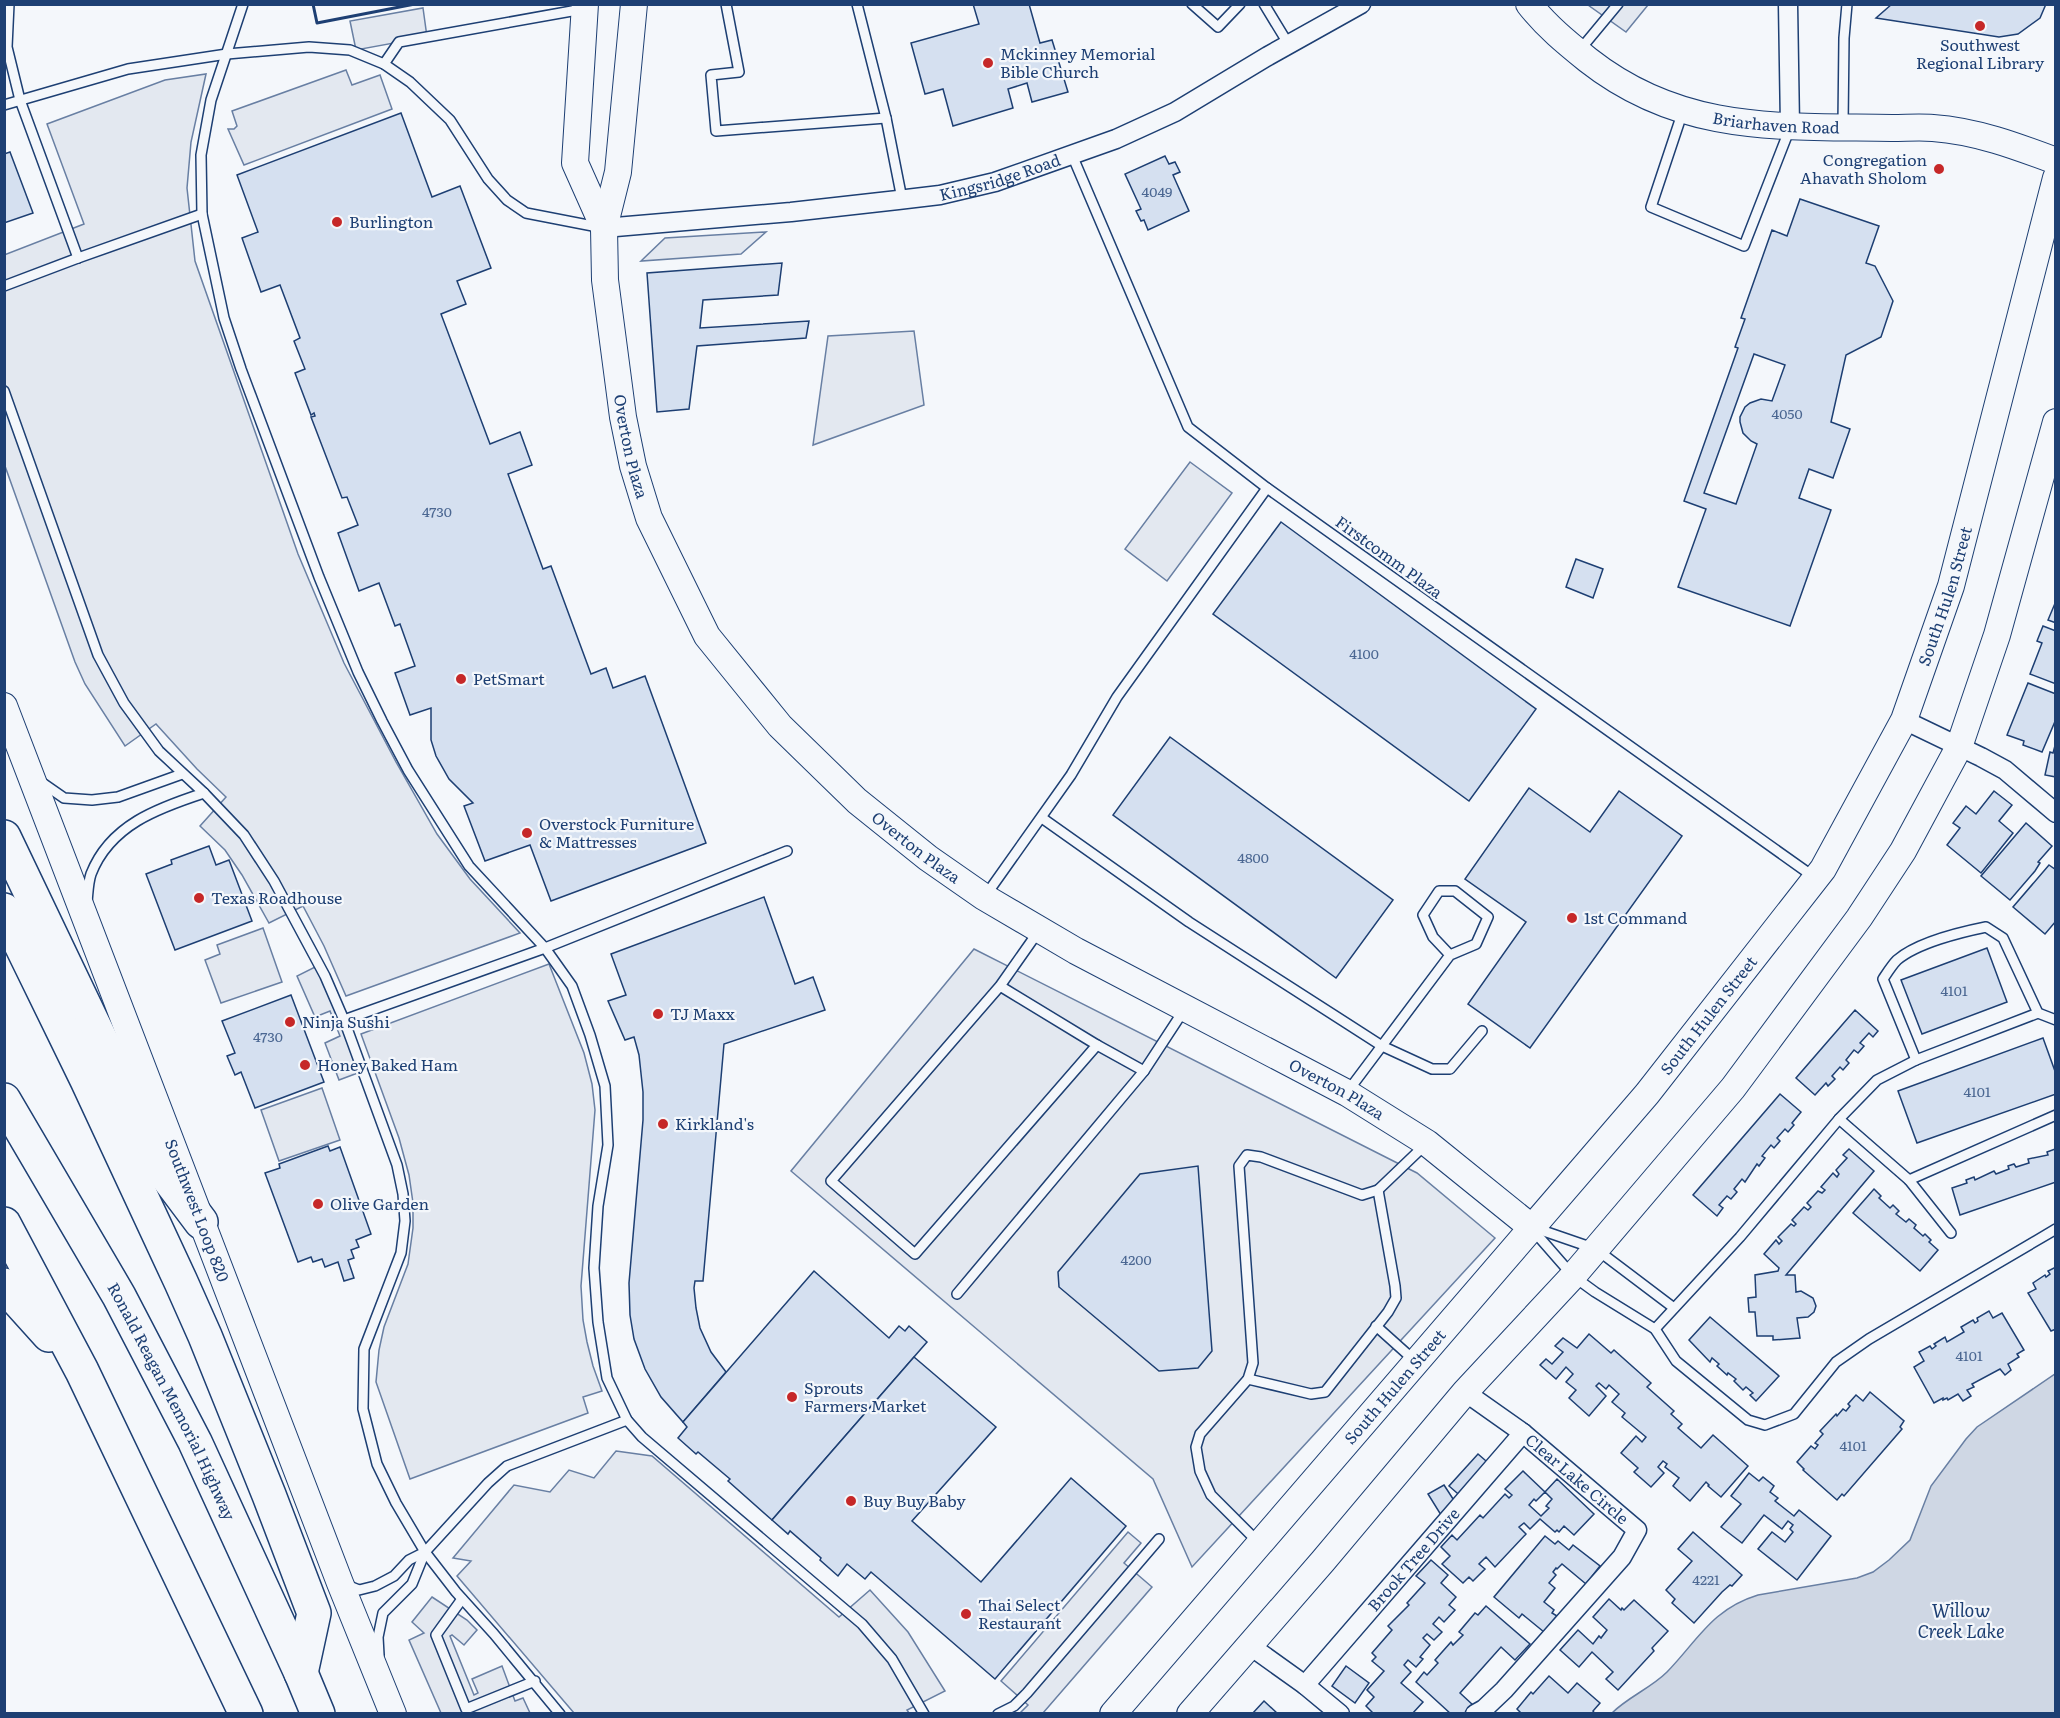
<svg xmlns="http://www.w3.org/2000/svg" width="2060" height="1718" font-family="Literata,serif">
<style>
.parking{fill:#e3e8f0;stroke:#687fa3;stroke-width:1.5}
.water{fill:#cfd7e4;stroke:#687fa3;stroke-width:1.5}
.building{fill:#d5e0f0;stroke:#1d3f73;stroke-width:1.5;fill-rule:evenodd}
.lines{fill:none;stroke-linecap:round;stroke-linejoin:round}
.lane-casing{stroke:#1d3f73;stroke-width:12}
.street-casing{stroke:#1d3f73;stroke-width:21}
.secondary-casing{stroke:#1d3f73;stroke-width:28}
.highway-casing{stroke:#1d3f73;stroke-width:36}
.lane{stroke:#f4f7fb;stroke-width:9}
.street{stroke:#f4f7fb;stroke-width:18}
.secondary{stroke:#f4f7fb;stroke-width:26}
.highway{stroke:#f4f7fb;stroke-width:33}
.wall{stroke:#1d3f73;stroke-width:3}
.poi-dot{fill:#c62828;stroke:#f4f7fb;stroke-width:2}
.labels{text-anchor:middle;stroke-width:4.5;stroke-linejoin:round;paint-order:stroke}
.number-label{font-size:14px;fill:#4b6792}
.poi-label{font-size:16px;fill:#1d3f73;stroke:#f4f7fb;text-anchor:start}
.street-label{font-size:16px;fill:#1d3f73;stroke:#f4f7fb}
.water-label{font-size:18px;font-style:italic;fill:#1d3f73;stroke:#f4f7fb}
</style>
<rect width="100%" height="100%" fill="#f4f7fb"/>
<g class="parking">
<path d="M1588,5H1648L1626,32Z"/>
<path d="M423,8L427,37L356,50L350,21Z"/>
<path d="M346,70L352,85L380,75L392,109L244,165L228,129H234L237,126L232,111Z"/>
<path d="M206,74L191,142L187,188L195,261L298,554L344,663L396,762L437,834L470,879L520,933L346,996L324,946L303,906L269,923L242,875L225,850L200,826L226,797L197,769L156,724L125,746L85,684L75,662L5,466L4,255L84,224L47,124L165,80Z"/>
<path d="M766,232L741,254L641,261L665,238Z"/>
<path d="M914,331L924,405L813,445L828,336Z"/>
<path d="M1190,462L1232,493L1167,581L1125,549Z"/>
<path d="M263,928L282,982L221,1003L205,960L220,954L217,945Z"/>
<path d="M974,949L1417,1173L1495,1238L1192,1567L1153,1479L791,1171Z"/>
<path d="M549,964L584,1053L592,1084L595,1110L581,1286L583,1320L587,1342L593,1366L602,1391L583,1397L588,1413L410,1479L376,1382L379,1350L384,1327L408,1264L413,1228V1203L409,1175L399,1138L361,1034Z"/>
<path d="M319,965L363,1071L339,1080L325,1043L340,1036L330,1011L315,1017L297,976Z"/>
<path d="M322,1088L340,1140L279,1161L261,1110Z"/>
<path d="M616,1451L652,1456L839,1617L870,1590L908,1632L945,1691L907,1710L909,1713H574L457,1576L471,1561L453,1558L514,1485L550,1492L569,1470L594,1478Z"/>
<path d="M1128,1532L1141,1543L1124,1563L1152,1587L1043,1713H1020L1028,1705L1001,1681Z"/>
<path d="M432,1597L467,1620L477,1630L464,1645L452,1635L450,1636L474,1695L478,1693L472,1679L502,1666L515,1701L523,1698L530,1713H441L409,1640L424,1633L412,1622Z"/>
</g>
<path class="water" d="M2055,1374V1713H1612C1628,1697 1651,1688 1667,1672C1698,1640 1712,1609 1758,1595L1857,1578L1873,1572L1889,1560L1910,1540L1931,1486L1966,1439L1977,1427Z"/>
<g class="building">
<path d="M973,4H1029L1040,43L1052,40L1068,92L1032,102L1027,83L1008,89L1013,108L953,126L943,89L925,94L911,43L979,24Z"/>
<path d="M1892,4H2046L2040,18L2018,34L1999,37L1876,18Z"/>
<path d="M401,113L432,197L460,186L491,268L457,281L466,304L441,314L490,444L520,432L532,465L508,474L543,569L551,566L591,674L606,668L613,688L645,676L706,843L551,901L530,845L485,861L464,806L473,803L449,779L436,756L431,740V708L410,715L395,673L415,666L400,624L395,626L379,583L359,591L338,533L358,525L347,497L342,498L311,417L315,416L314,413L311,415L295,373L305,369L294,341L300,338L280,285L261,292L242,238L258,232L237,175Z"/>
<path d="M10,152L33,213L4,223V154Z"/>
<path d="M1165,156L1169,164L1175,162L1180,172L1173,175L1189,211L1148,230L1144,220L1141,221L1136,211L1141,209L1125,174Z"/>
<path d="M1800,199L1879,226L1866,263L1875,266L1893,301L1881,337L1846,355L1831,422L1850,429L1833,478L1809,469L1799,498L1831,510L1790,626L1678,587L1706,509L1684,501L1738,348L1735,347L1745,319L1741,318L1772,230L1787,236ZM1754,354L1785,365L1772,401L1761,399L1750,403L1745,407L1740,417V422L1743,433L1751,441L1757,444L1736,504L1704,493Z"/>
<path d="M782,263L778,295L703,300L700,328L809,321L806,338L697,346L689,409L657,412L647,273Z"/>
<path d="M1281,522L1536,709L1469,801L1213,614Z"/>
<path d="M1576,559L1603,569L1593,598L1566,587Z"/>
<path d="M2056,601V623L2048,620Z"/>
<path d="M2043,626L2056,631V684L2030,674L2042,643L2037,641Z"/>
<path d="M2028,683L2056,694V719L2042,752L2023,745L2024,741L2007,735Z"/>
<path d="M1170,737L1393,900L1336,978L1113,815Z"/>
<path d="M2056,742V777L2045,775L2050,752L2053,753Z"/>
<path d="M1529,788L1590,832L1619,791L1682,836L1530,1048L1468,1004L1526,922L1465,879Z"/>
<path d="M1994,791L2012,805L1999,821L2013,833L1981,873L1947,845L1960,828L1953,823L1966,806L1976,814Z"/>
<path d="M2026,823L2052,846L2038,862L2040,863L2035,871L2010,900L1981,876Z"/>
<path d="M209,846L216,865L229,860L252,921L175,950L146,874L172,864L171,860Z"/>
<path d="M2049,865L2056,870V921L2045,934L2013,907Z"/>
<path d="M764,897L795,984L813,977L825,1010L724,1044L703,1281H695L694,1288L696,1308L700,1328L711,1352L726,1372L683,1422L661,1397L645,1369L634,1339L630,1315L629,1283L643,1120V1092L639,1055L634,1037L625,1040L608,1001L626,995L611,954Z"/>
<path d="M1987,948L2007,1002L1922,1034L1901,980Z"/>
<path d="M291,995L324,1082L255,1108L241,1072L235,1075L227,1056L235,1053L222,1021Z"/>
<path d="M1855,1010L1878,1031L1873,1037L1869,1033L1860,1043L1864,1046L1858,1053L1854,1050L1846,1060L1849,1063L1843,1070L1840,1067L1832,1076L1835,1079L1828,1086L1826,1083L1815,1095L1796,1078Z"/>
<path d="M2043,1038L2056,1074V1094L1917,1143L1898,1091Z"/>
<path d="M1780,1094L1801,1112L1792,1123L1794,1125L1788,1132L1785,1129L1777,1138L1780,1141L1774,1148L1771,1145L1762,1156L1765,1158L1759,1166L1757,1164L1745,1182L1742,1179L1734,1189L1737,1192L1731,1199L1727,1196L1719,1205L1723,1208L1717,1216L1693,1195Z"/>
<path d="M328,1146L330,1151L340,1147L371,1234L356,1240L359,1247L351,1250L354,1258L348,1260L354,1278L344,1281L338,1262L325,1267L322,1259L313,1262L311,1257L298,1262L265,1173L280,1168L279,1164Z"/>
<path d="M1849,1149L1874,1171L1786,1275H1795L1796,1292L1801,1291L1813,1298L1816,1306L1814,1312L1808,1317L1797,1318L1800,1338L1773,1340V1336H1757L1755,1312H1749L1748,1298L1756,1297L1755,1275L1778,1271L1779,1268L1764,1254L1776,1240L1779,1244L1782,1241L1778,1237L1791,1224L1794,1226L1796,1224L1792,1220L1804,1207L1808,1210L1811,1207L1807,1203L1818,1191L1822,1193L1825,1190L1821,1187L1833,1173L1837,1177L1839,1174L1836,1170L1847,1158L1843,1155Z"/>
<path d="M2055,1149L2056,1182L1960,1215L1952,1188L1967,1183L1966,1180L1974,1177L1975,1180L1994,1171L1996,1174L2009,1169L2008,1166L2014,1164L2016,1167L2029,1163L2028,1159L2048,1155L2047,1152Z"/>
<path d="M1198,1166L1212,1351L1198,1368L1159,1371L1059,1287L1058,1272L1140,1174Z"/>
<path d="M1874,1189L1881,1196L1879,1198L1890,1208L1893,1205L1899,1211L1896,1214L1906,1222L1909,1219L1916,1225L1914,1228L1923,1236L1925,1234L1931,1240L1929,1242L1938,1250L1920,1271L1853,1213Z"/>
<path d="M2056,1267V1329L2051,1331L2028,1293L2036,1289L2033,1283L2045,1275L2046,1277L2050,1274L2048,1271Z"/>
<path d="M814,1271L889,1338L899,1326L905,1331L909,1326L927,1342L772,1520L728,1481L730,1479L698,1452L696,1454L678,1438L687,1427L683,1422Z"/>
<path d="M1989,1311L1993,1318L2002,1313L2024,1350L2017,1354L2019,1357L2008,1364L2011,1370L2005,1375L2000,1369L1972,1384L1974,1387L1967,1390L1971,1396L1963,1401L1958,1394L1948,1400L1947,1398L1943,1400V1398L1934,1403L1914,1367L1924,1361L1919,1352L1930,1346L1932,1349L1936,1346L1934,1344L1945,1337L1947,1342L1964,1332L1961,1327L1973,1320L1975,1323L1978,1321L1977,1318Z"/>
<path d="M1710,1317L1779,1376L1756,1401L1750,1395L1753,1393L1746,1387L1743,1390L1734,1381L1736,1379L1728,1373L1727,1375L1717,1366L1719,1364L1712,1358L1710,1362L1689,1340Z"/>
<path d="M1589,1334L1611,1353L1614,1350L1651,1383L1647,1387L1674,1411L1671,1414L1682,1424L1678,1428L1701,1448L1713,1435L1748,1466L1721,1497L1708,1486L1709,1485L1706,1482L1690,1501L1673,1486L1679,1478L1665,1467L1667,1464L1663,1461L1658,1467L1664,1473L1651,1487L1634,1472L1638,1468L1621,1453L1636,1436L1642,1442L1646,1437L1622,1417L1625,1413L1612,1402L1619,1394L1609,1385L1606,1389L1599,1383L1596,1386L1606,1396L1589,1416L1569,1398L1576,1390L1566,1382L1573,1374L1566,1367L1556,1379L1540,1365L1546,1359L1552,1364L1563,1352L1555,1346L1563,1338L1577,1348Z"/>
<path d="M914,1357L996,1427L912,1521L981,1582L1071,1478L1126,1526L995,1679L871,1572L865,1579L847,1564L838,1576L820,1560L821,1558L790,1531L788,1534L772,1520Z"/>
<path d="M1870,1392L1904,1421L1900,1427L1902,1429L1844,1496L1842,1494L1837,1500L1803,1470L1804,1469L1797,1462L1811,1446L1815,1449L1818,1445L1815,1443L1823,1434L1820,1431L1836,1414L1837,1416L1843,1409L1846,1411L1850,1406L1848,1404L1856,1395L1863,1401Z"/>
<path d="M1478,1454L1493,1467L1464,1499L1449,1486Z"/>
<path d="M1523,1471L1545,1492L1536,1501L1534,1499L1529,1505L1541,1516L1549,1508L1546,1506L1552,1499L1545,1492L1557,1479L1594,1514L1574,1535L1564,1526L1559,1532L1557,1530L1555,1532L1540,1519L1530,1529L1524,1523L1519,1527L1526,1534L1495,1567L1486,1557L1479,1564L1485,1569L1473,1581L1469,1577L1463,1583L1442,1564L1450,1556L1441,1547L1452,1535L1457,1540L1480,1515L1483,1518L1505,1494L1509,1498L1512,1495L1505,1489Z"/>
<path d="M1749,1473L1759,1481L1763,1477L1774,1486L1770,1492L1778,1498L1775,1501L1794,1516L1799,1510L1831,1536L1797,1580L1758,1549L1772,1532L1785,1542L1793,1532L1790,1529L1793,1525L1788,1521L1782,1529L1764,1515L1742,1543L1721,1527L1741,1504L1731,1496Z"/>
<path d="M1444,1485L1457,1505L1441,1515L1428,1494Z"/>
<path d="M1693,1532L1742,1575L1732,1586L1730,1585L1722,1592L1694,1623L1672,1603L1675,1599L1666,1590L1692,1561L1678,1549Z"/>
<path d="M1545,1536L1555,1544L1558,1541L1569,1550L1573,1545L1600,1566L1586,1584L1562,1564L1557,1569L1556,1568L1553,1572L1556,1575L1549,1583L1555,1588L1544,1602L1554,1610L1552,1613L1557,1616L1544,1632L1522,1614L1519,1618L1494,1597Z"/>
<path d="M1431,1560L1448,1575L1441,1583L1456,1597L1449,1605L1455,1610L1444,1622L1439,1617L1433,1624L1442,1632L1434,1640L1427,1634L1423,1638L1430,1645L1420,1657L1423,1659L1416,1667L1408,1660L1404,1665L1411,1672L1401,1683L1423,1702L1412,1714H1374L1366,1706L1374,1697L1367,1690L1384,1671L1372,1661L1376,1657L1372,1653L1392,1630L1388,1626L1409,1605L1407,1603L1425,1583L1416,1576Z"/>
<path d="M1609,1599L1621,1610L1622,1608L1624,1610L1634,1600L1668,1631L1652,1648L1654,1651L1618,1690L1606,1679L1613,1672L1592,1652L1579,1667L1560,1650L1578,1630L1593,1644L1599,1636L1601,1638L1607,1630L1593,1617Z"/>
<path d="M1486,1606L1530,1644L1515,1660L1501,1647L1460,1693L1473,1705L1466,1714H1451L1416,1682L1424,1672L1427,1675L1438,1663L1435,1660L1451,1642L1453,1645L1463,1635L1459,1632L1475,1613L1478,1615Z"/>
<path d="M1346,1666L1369,1683L1355,1703L1332,1686Z"/>
<path d="M1549,1676L1568,1693L1577,1683L1600,1703L1593,1711L1595,1714H1522L1517,1709L1531,1692L1533,1694Z"/>
<path d="M1264,1701L1278,1714H1252Z"/>
</g>
<g class="lines">
<g class="lane-casing">
<g id="lane">
<path d="M9,4L7,47L20,100L78,258"/>
<path d="M243,4L211,100L201,155L202,214L224,318L241,369L319,577L358,672L382,721L408,770L469,866L545,948L572,986L590,1035L605,1086L608,1145L598,1206L594,1268L598,1322L607,1378L627,1420L642,1437L862,1624L892,1659L924,1714"/>
<path d="M726,4L739,72L711,75L716,131L886,118"/>
<path d="M857,4L886,118L902,199"/>
<path d="M1192,4L1218,27L1240,4"/>
<path d="M1264,4L1289,45"/>
<path d="M1579,51L1618,4"/>
<path d="M384,64L399,42L583,9"/>
<path d="M4,105L128,69L227,54L309,47L350,50L384,64L410,82L450,120L488,179L507,200L526,213L598,227"/>
<path d="M1683,111L1651,207L1744,246L1790,128"/>
<path d="M1843,124L1844,38L1847,4"/>
<path d="M1072,155L1188,427L1267,488L1814,877"/>
<path d="M4,286L78,258L202,214"/>
<path d="M4,391L98,655L124,703L159,751L204,793L244,835L274,881L325,976L344,1020L397,1165L403,1194L405,1221L401,1253L364,1349L363,1409L377,1464L396,1503L425,1552L456,1592L494,1634L560,1714"/>
<path d="M41,782L64,798L92,800L118,797L182,774"/>
<path d="M1042,818L1189,922L1382,1046L1432,1069H1450L1482,1031"/>
<path d="M986,895L1071,775L1117,697L1267,488"/>
<path d="M87,902C88,893 88,883 91,874C110,825 158,808 204,793"/>
<path d="M1000,986L1097,1045L915,1254L831,1181L1000,986L1038,932"/>
<path d="M344,1020L545,948L787,851"/>
<path d="M1916,1060L1883,979C1887,973 1892,965 1897,960C1917,943 1961,932 1986,927L2003,938L2038,1013L2056,1020"/>
<path d="M1144,1071L1184,1010"/>
<path d="M1348,1091L1450,955L1476,944L1488,917L1455,891H1439L1423,915L1433,937L1450,955"/>
<path d="M1839,1119L1909,1180L1951,1233"/>
<path d="M1909,1180L2056,1115"/>
<path d="M1535,1228L1596,1249L1674,1308"/>
<path d="M1532,1229L1573,1276L1595,1292L1655,1329L1676,1361L1748,1420L1765,1425L1794,1414L1836,1362L1869,1339L2056,1229"/>
<path d="M957,1294L1144,1071L1097,1045"/>
<path d="M1376,1326L1415,1361"/>
<path d="M1655,1329L1740,1237L1839,1119L1877,1080L1916,1060L2038,1013"/>
<path d="M1248,1379L1311,1394L1325,1392L1388,1312L1396,1298L1395,1286L1378,1190"/>
<path d="M1258,1542L1211,1495L1200,1471L1196,1447L1200,1434L1248,1379L1253,1363L1239,1166L1247,1155L1261,1157L1362,1195L1378,1190L1426,1144"/>
<path d="M344,1584L359,1590L375,1586L394,1576L409,1560L425,1552"/>
<path d="M462,1599L436,1635L466,1709L535,1681"/>
<path d="M379,1655L378,1637L383,1613L412,1584L425,1552L488,1483L507,1466L627,1420"/>
<path d="M998,1714L1014,1706L1027,1693L1159,1539"/>
</g>
</g>
<g class="street-casing">
<g id="street">
<path d="M1788,4L1790,126"/>
<path id="s1" d="M604,228L791,212L898,200L940,195L995,182L1116,139L1175,112L1268,56L1361,4"/>
<path d="M1904,720L1981,757L2005,770L2056,813"/>
<path id="s2" d="M1465,1392L1523,1433L1637,1530L1622,1557L1504,1690L1484,1709L1475,1714"/>
<path d="M1249,1645L1305,1685L1340,1714"/>
<path id="s3" d="M1305,1685L1523,1433"/>
</g>
</g>
<g class="secondary-casing">
<g id="secondary">
<path d="M585,4L575,163L604,228"/>
<path id="s4" d="M634,4L618,172L604,228L605,280L623,417L633,466L649,518L707,636L780,726L857,801L928,858L984,897L1076,951L1347,1093L1427,1143L1531,1227"/>
<path id="s5" d="M1529,4C1546,26 1567,43 1588,60C1682,134 1780,126 1892,128C1906,128 1920,127 1933,128C1976,131 2016,146 2056,161"/>
<path id="s6" d="M4,706L340,1583L393,1714"/>
<path id="s7" d="M1113,1714L1647,1094L1823,869L1904,720L1951,586L2056,178"/>
<path d="M1190,1714L1323,1561L1465,1392L1573,1276L1733,1088L1859,918L1903,851L1959,747L1997,635L2056,422"/>
</g>
</g>
<g class="highway-casing">
<g id="highway">
<path d="M4,837L165,1174L201,1222"/>
<path d="M4,910L87,1080L181,1282L205,1336L269,1495L314,1613L301,1673"/>
<path id="s8" d="M4,1100L119,1296L195,1442L301,1673L318,1714"/>
<path d="M4,1224L82,1371L246,1714"/>
<path d="M4,1285L49,1335"/>
</g>
</g>
<use href="#lane" class="lane"/>
<use href="#street" class="street"/>
<use href="#secondary" class="secondary"/>
<use href="#highway" class="highway"/>
<path class="wall" d="M313,4L317,23L415,4"/>
</g>
<g class="poi-dot">
<circle cx="1980" cy="26" r="6"/>
<circle cx="988" cy="63" r="6"/>
<circle cx="1939" cy="169" r="6"/>
<circle cx="337" cy="222" r="6"/>
<circle cx="461" cy="679" r="6"/>
<circle cx="527" cy="833" r="6"/>
<circle cx="199" cy="898" r="6"/>
<circle cx="1572" cy="918" r="6"/>
<circle cx="658" cy="1014" r="6"/>
<circle cx="290" cy="1022" r="6"/>
<circle cx="305" cy="1065" r="6"/>
<circle cx="663" cy="1124" r="6"/>
<circle cx="318" cy="1204" r="6"/>
<circle cx="792" cy="1397" r="6"/>
<circle cx="851" cy="1501" r="6"/>
<circle cx="966" cy="1614" r="6"/>
</g>
<g class="labels">
<g class="number-label">
<text x="1157" y="197">4049</text>
<text x="1787" y="419">4050</text>
<text x="437" y="517">4730</text>
<text x="1364" y="659">4100</text>
<text x="1253" y="863">4800</text>
<text x="1954" y="996">4101</text>
<text x="268" y="1042">4730</text>
<text x="1977" y="1097">4101</text>
<text x="1136" y="1265">4200</text>
<text x="1969" y="1361">4101</text>
<text x="1853" y="1451">4101</text>
<text x="1706" y="1585">4221</text>
</g>
<g class="poi-label">
<text x="1980" y="51" text-anchor="middle">Southwest<tspan x="1980" dy="18">Regional Library</tspan></text>
<text x="1000" y="60">Mckinney Memorial<tspan x="1000" dy="18">Bible Church</tspan></text>
<text x="1927" y="166" text-anchor="end">Congregation<tspan x="1927" dy="18">Ahavath Sholom</tspan></text>
<text x="349" y="228">Burlington</text>
<text x="473" y="685">PetSmart</text>
<text x="539" y="830">Overstock Furniture<tspan x="539" dy="18">&amp; Mattresses</tspan></text>
<text x="211" y="904">Texas Roadhouse</text>
<text x="1584" y="924">1st Command</text>
<text x="670" y="1020">TJ Maxx</text>
<text x="302" y="1028">Ninja Sushi</text>
<text x="317" y="1071">Honey Baked Ham</text>
<text x="675" y="1130">Kirkland's</text>
<text x="330" y="1210">Olive Garden</text>
<text x="804" y="1394">Sprouts<tspan x="804" dy="18">Farmers Market</tspan></text>
<text x="863" y="1507">Buy Buy Baby</text>
<text x="978" y="1611">Thai Select<tspan x="978" dy="18">Restaurant</tspan></text>
</g>
<g class="street-label">
<text dy="6" stroke="none"><textPath href="#s5" startOffset="284">Briarhaven Road</textPath></text>
<text dy="6" stroke="none"><textPath href="#s1" startOffset="400">Kingsridge Road</textPath></text>
<text dy="6" stroke="none"><textPath href="#s4" startOffset="447">Overton Plaza</textPath></text>
<text transform="translate(1389 557) rotate(36)" y="6">Firstcomm Plaza</text>
<text dy="6" stroke="none"><textPath href="#s7" startOffset="1404">South Hulen Street</textPath></text>
<text dy="6" stroke="none"><textPath href="#s4" startOffset="951">Overton Plaza</textPath></text>
<text dy="6" stroke="none"><textPath href="#s7" startOffset="918">South Hulen Street</textPath></text>
<text dy="6" stroke="none"><textPath href="#s4" startOffset="1437">Overton Plaza</textPath></text>
<text dy="6" stroke="none"><textPath href="#s6" startOffset="540">Southwest Loop 820</textPath></text>
<text dy="6" stroke="none"><textPath href="#s7" startOffset="432">South Hulen Street</textPath></text>
<text dy="6" stroke="none"><textPath href="#s8" startOffset="345">Ronald Reagan Memorial Highway</textPath></text>
<text dy="6" stroke="none"><textPath href="#s2" startOffset="142">Clear Lake Circle</textPath></text>
<text dy="6" stroke="none"><textPath href="#s3" startOffset="166">Brook Tree Drive</textPath></text>
</g>
<g class="water-label">
<text x="1961" y="1617">Willow<tspan x="1961" dy="21">Creek Lake</tspan></text>
</g>
</g>
<rect width="2060" height="1718" fill="none" stroke="#1d3f73" stroke-width="12"/>
</svg>
